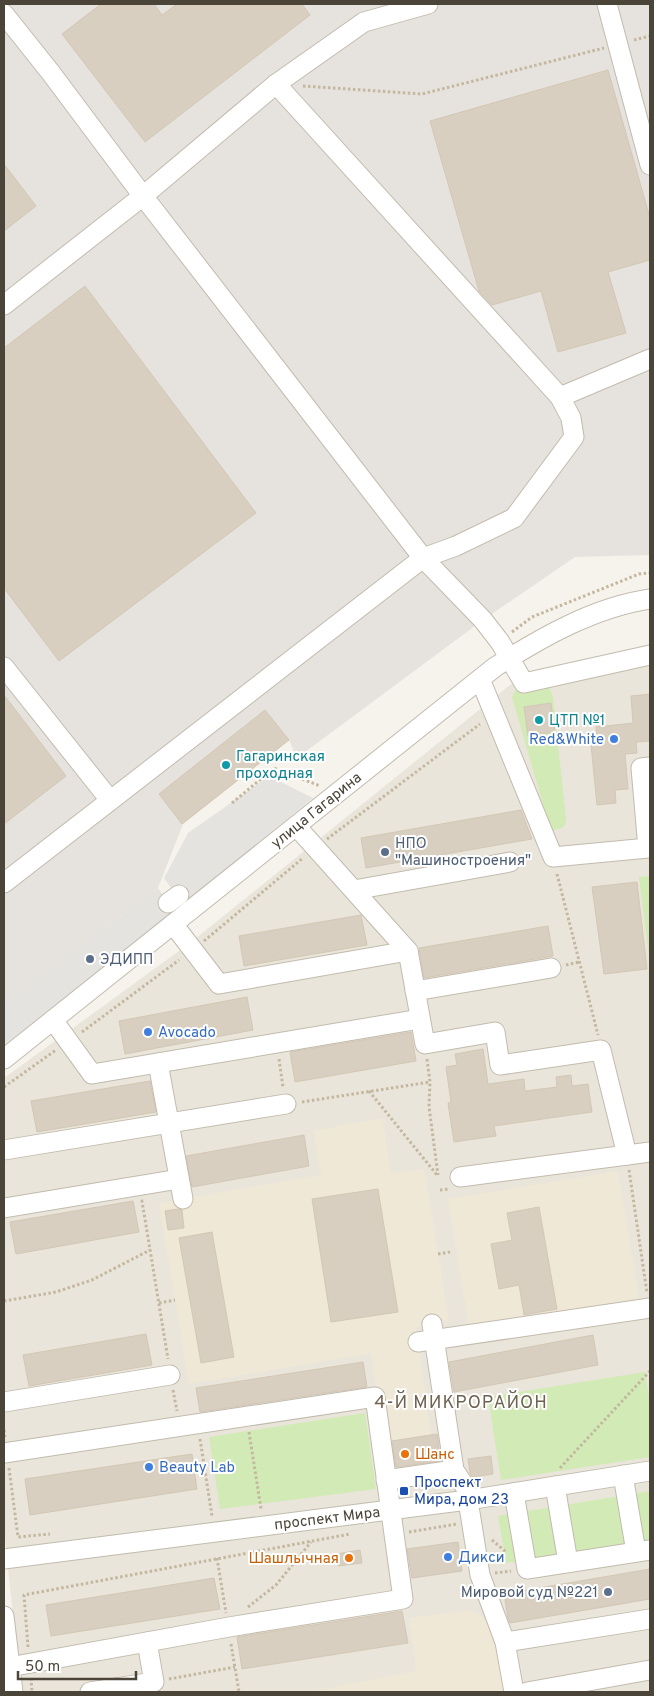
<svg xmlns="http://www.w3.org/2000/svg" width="654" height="1696" font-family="Overpass,sans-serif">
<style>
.residential{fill:#eae5da}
.industrial{fill:#e6e2dd}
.education{fill:#efe8d6}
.green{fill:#d2eab5}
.parking{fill:#e5e3e0}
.building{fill:#d8cfc1;stroke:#d3c7b4}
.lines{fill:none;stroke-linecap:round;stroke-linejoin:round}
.minor-casing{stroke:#c2bbae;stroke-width:21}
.path{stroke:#c4b79f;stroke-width:3;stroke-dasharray:2.5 2.5;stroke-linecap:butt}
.minor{stroke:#fff;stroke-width:19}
.culture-dot{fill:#0f9aa8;stroke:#fff;stroke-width:2}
.shop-dot{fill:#3f7fe0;stroke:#fff;stroke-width:2}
.service-dot{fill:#5c6f8a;stroke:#fff;stroke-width:2}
.food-dot{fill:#e8710a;stroke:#fff;stroke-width:2}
.transit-dot{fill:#1a4fb4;stroke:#fff;stroke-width:2}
.labels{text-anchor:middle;stroke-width:4;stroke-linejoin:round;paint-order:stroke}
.culture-label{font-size:15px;fill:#0d838f;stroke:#fff;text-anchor:start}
.shop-label{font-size:15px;fill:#366cbe;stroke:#fff;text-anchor:start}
.street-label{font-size:15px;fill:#4b4439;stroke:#fff}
.service-label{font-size:15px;fill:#4e5e75;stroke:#fff;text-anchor:start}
.food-label{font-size:15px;fill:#c56008;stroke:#fff;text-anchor:start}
.transit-label{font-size:15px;fill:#164399;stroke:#fff;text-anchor:start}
.quarter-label{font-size:18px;letter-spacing:1px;fill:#6e6250;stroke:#fff}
</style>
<rect width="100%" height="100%" fill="#f6f3ec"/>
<path class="residential" d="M650,645V1692H21L4,1529V1078L190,943L525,673Z"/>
<path class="industrial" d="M4,4H650V555L575,557L483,620L297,758L289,740L183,824L158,888L4,1004Z"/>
<g class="education">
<path d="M382,1118L391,1173L424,1169L449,1321L416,1327L431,1435L384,1442L371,1353L189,1384L159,1203L321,1175L314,1131Z"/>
<path d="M618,1171L639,1299L469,1327L448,1199Z"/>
<path d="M470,1610L492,1622L504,1692H309L416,1671L409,1618Z"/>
</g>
<g class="green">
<path d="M548,686L553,697L566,819L565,825L560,829L553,830L549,825L512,697L514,692L518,689Z"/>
<path d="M650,876V964L639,877Z"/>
<path d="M645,1372L650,1403V1457L501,1480L488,1397Z"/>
<path d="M365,1413L376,1489L220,1509L209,1437Z"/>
<path d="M650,1491V1540L506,1563L498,1516Z"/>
</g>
<g class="parking">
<path d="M269,776L313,798L183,905L164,878L188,833Z"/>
<path d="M158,888L176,914L4,1045V1004Z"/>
</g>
<g class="building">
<path d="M101,4H154L162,15L177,4H302L310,15L145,142L62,34Z"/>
<path d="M608,70L650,218V260L608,272L626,333L558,352L541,291L492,305L479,291L430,121Z"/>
<path d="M4,164L36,206L4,231Z"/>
<path d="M85,286L256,513L59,661L4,588V348Z"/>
<path d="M650,694V741L636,742L637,753L625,754L628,789L615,790L616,803L597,805L591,745H597L596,727L633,723L631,696Z"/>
<path d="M4,695L66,776L4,824Z"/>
<path d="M551,703L555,732L528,736L524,707Z"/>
<path d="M265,710L289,740L182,824L159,794Z"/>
<path d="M521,810L532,839L366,868L361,838Z"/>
<path d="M637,882L647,969L604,974L592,887Z"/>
<path d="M361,915L367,945L244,966L239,936Z"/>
<path d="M548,926L553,956L424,978L419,948Z"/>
<path d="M247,997L253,1030L125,1054L119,1021Z"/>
<path d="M411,1032L416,1061L295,1082L290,1052Z"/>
<path d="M483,1049L488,1084L524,1079L525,1091L557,1087L556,1077L571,1075L572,1086L588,1084L592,1112L494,1126L496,1136L454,1142L448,1103L451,1102L446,1067L457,1065L455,1054Z"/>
<path d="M150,1081L156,1112L37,1132L31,1101Z"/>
<path d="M304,1135L309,1166L192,1187L186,1156Z"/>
<path d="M378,1189L398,1312L331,1322L312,1199Z"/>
<path d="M133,1201L139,1232L16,1254L10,1222Z"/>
<path d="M539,1207L557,1309L524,1315L519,1285L499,1289L491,1244L512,1240L507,1213Z"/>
<path d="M178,1209L182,1210L184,1228L168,1230L165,1211Z"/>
<path d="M212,1232L234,1357L201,1363L179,1238Z"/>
<path d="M146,1334L152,1365L29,1386L23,1355Z"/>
<path d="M593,1335L598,1365L454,1392L449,1362Z"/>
<path d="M363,1362L367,1387L200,1412L196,1388Z"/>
<path d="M437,1434L441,1461L396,1467L392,1441Z"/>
<path d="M192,1454L197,1489L30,1515L25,1479Z"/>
<path d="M491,1456L493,1474L472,1477L470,1473L468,1459Z"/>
<path d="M458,1542L462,1571L412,1578L407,1549Z"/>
<path d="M360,1550L362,1563L338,1566L336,1554Z"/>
<path d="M650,1569V1599L510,1623L508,1618L504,1594Z"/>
<path d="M214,1578L220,1609L51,1636L46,1605Z"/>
<path d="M402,1611L408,1643L242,1669L237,1637Z"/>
</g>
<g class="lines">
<g class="minor-casing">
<g id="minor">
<path d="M607,4L650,165"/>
<path d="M4,14L51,73L143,196L423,558L483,620L500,642L524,683L650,655"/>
<path d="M276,84L560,397"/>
<path d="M4,305L143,196L276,84L364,22L428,4"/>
<path d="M4,667L110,800"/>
<path d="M480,679L553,857L648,848L641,768L650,767"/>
<path d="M296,826L408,951L425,1044L495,1032L500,1065L601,1050L627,1155"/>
<path d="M4,883L423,558L456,546L514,518L574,437L571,418L560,397L650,359"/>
<path d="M354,890L510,862"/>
<path d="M168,903L179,895"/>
<path d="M173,924L219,984L408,951"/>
<path d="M415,991L551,968"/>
<path d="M53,1020L92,1074L420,1019"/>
<path d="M4,1059L495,667C542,637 595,607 650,599"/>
<path d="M158,1063L183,1199"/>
<path d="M4,1150L286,1104"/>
<path d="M460,1177L650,1152"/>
<path d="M4,1208L179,1179"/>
<path d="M432,1324L454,1470L466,1488L480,1575L505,1642L514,1692"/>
<path d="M418,1342L650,1308"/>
<path d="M4,1402L170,1375"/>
<path d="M4,1453L375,1397L403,1599L229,1627L4,1668"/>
<path d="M623,1475L636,1552"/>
<path d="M386,1480L454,1470"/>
<path d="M555,1486L568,1562"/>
<path d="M514,1493L527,1569L650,1550"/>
<path d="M4,1559L468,1500L650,1471"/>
<path d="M4,1616L13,1692"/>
<path d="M505,1642L650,1619"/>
<path d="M90,1692L154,1682L147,1642"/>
<path d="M527,1692L650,1670"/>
</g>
</g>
<g class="path">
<path d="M634,40L650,36"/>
<path d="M303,86L422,94L604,48"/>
<path d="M512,632L532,617L639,574L650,573"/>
<path d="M232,803L274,768L320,786"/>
<path d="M327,839L480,724"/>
<path d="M557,874L598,1035"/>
<path d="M204,941L303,858"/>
<path d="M566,965L579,962"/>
<path d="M82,1032L179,960"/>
<path d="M279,1059L283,1087"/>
<path d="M427,1059L430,1082L429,1107L438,1175"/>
<path d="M4,1087L56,1050"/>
<path d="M369,1091L437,1175"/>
<path d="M302,1102L430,1082"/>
<path d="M629,1170L647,1293"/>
<path d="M440,1190L450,1189"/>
<path d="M143,1201H142L168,1359"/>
<path d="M438,1254L450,1252"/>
<path d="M4,1301L56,1292L92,1280L150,1250"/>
<path d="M159,1303L175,1300"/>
<path d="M173,1390L177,1411"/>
<path d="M4,1430L5,1437"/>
<path d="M249,1432L261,1509"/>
<path d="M200,1439L212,1516"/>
<path d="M9,1468L18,1537L50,1534"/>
<path d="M560,1468L650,1371"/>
<path d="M409,1532L457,1524"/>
<path d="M492,1540L506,1552"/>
<path d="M217,1558L226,1613"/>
<path d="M495,1573L511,1571"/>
<path d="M248,1607L276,1585L311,1542"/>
<path d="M231,1644L239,1692"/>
<path d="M28,1647L24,1595L350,1534"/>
<path d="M31,1678L32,1692"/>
<path d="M169,1679L235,1667"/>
</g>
<use href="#minor" class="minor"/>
</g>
<g class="culture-dot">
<circle cx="539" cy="720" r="5"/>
<circle cx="226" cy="765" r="5"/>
</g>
<g class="shop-dot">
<circle cx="614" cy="739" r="5"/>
<circle cx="148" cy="1032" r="5"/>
<circle cx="149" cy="1467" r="5"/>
<circle cx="448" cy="1557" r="5"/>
</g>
<g class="service-dot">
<circle cx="385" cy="852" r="5"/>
<circle cx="90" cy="959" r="5"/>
<circle cx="608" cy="1592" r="5"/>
</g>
<g class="food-dot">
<circle cx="405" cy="1454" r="5"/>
<circle cx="349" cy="1558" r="5"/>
</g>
<rect class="transit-dot" x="399" y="1486" width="10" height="10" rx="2.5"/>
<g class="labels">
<g class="culture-label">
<text x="549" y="725">ЦТП №1</text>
<text x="236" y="761">Гагаринская<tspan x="236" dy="17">проходная</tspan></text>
</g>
<g class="shop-label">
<text x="604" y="744" text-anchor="end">Red&amp;White</text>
<text x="158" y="1037">Avocado</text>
<text x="159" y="1472">Beauty Lab</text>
<text x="458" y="1562">Дикси</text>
</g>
<g class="street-label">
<text transform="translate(316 810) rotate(-39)" y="5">улица Гагарина</text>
<text transform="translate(327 1518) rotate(-7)" y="5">проспект Мира</text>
</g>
<g class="service-label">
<text x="395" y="848">НПО<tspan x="395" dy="17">"Машиностроения"</tspan></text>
<text x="100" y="964">ЭДИПП</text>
<text x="598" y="1597" text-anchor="end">Мировой суд №221</text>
</g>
<g class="food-label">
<text x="415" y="1459">Шанс</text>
<text x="339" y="1563" text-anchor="end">Шашлычная</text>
</g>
<g class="transit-label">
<text x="414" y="1487">Проспект<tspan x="414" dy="17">Мира, дом 23</tspan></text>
</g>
<g class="quarter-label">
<text x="461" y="1408">4-Й МИКРОРАЙОН</text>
</g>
</g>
<rect width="654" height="1696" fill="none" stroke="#4b4439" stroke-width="10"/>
<path d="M18 1671v8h118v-8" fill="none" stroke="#4b4439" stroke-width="2.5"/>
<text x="25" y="1671" font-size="15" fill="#4b4439" stroke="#ffffff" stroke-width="4" paint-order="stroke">50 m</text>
</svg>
